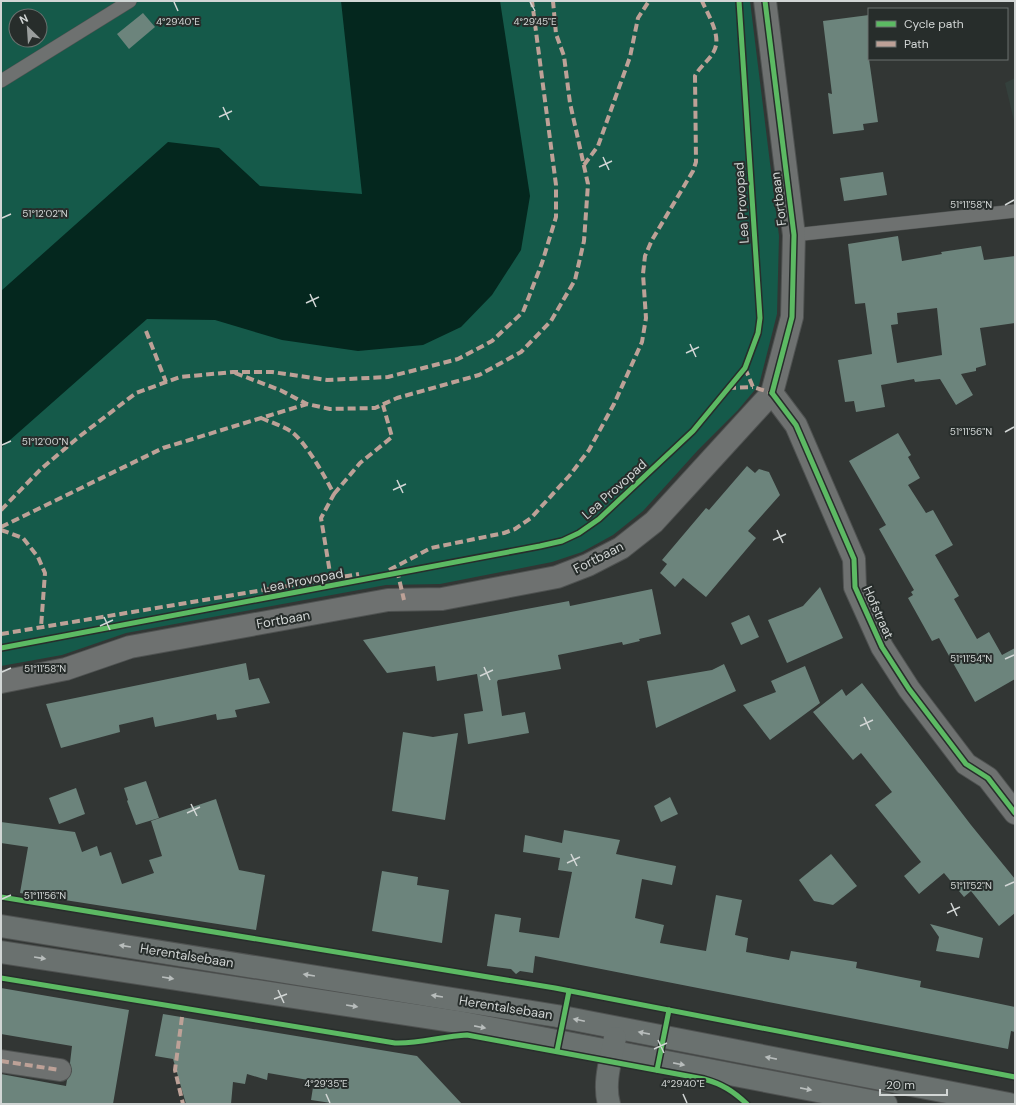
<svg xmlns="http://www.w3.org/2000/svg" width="1016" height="1105" font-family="'DM Sans',sans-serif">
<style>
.built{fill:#34403c}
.green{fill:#155a4a;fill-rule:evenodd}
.water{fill:#04271e}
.building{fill:#6c847c;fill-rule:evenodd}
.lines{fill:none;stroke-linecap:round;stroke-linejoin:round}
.lane-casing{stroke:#4f5251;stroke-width:14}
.street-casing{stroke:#4f5251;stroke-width:24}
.secondary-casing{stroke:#4f5251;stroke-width:24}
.lane{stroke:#6e7170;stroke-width:13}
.street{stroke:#6e7170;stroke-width:22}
.secondary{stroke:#6a716f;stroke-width:22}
.quiet{stroke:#bda197;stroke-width:4;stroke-dasharray:8 4;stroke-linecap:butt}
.cycleway-casing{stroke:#272d2b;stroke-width:8}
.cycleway{stroke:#5cba63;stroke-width:5}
.oneway{fill:#b8bdbc}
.ticks{fill:none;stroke:#d2d6d5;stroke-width:1.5}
.labels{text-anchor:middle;stroke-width:4;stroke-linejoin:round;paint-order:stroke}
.street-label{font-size:13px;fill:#d2d6d5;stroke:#272d2b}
.ticks-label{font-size:10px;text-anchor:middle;fill:#d2d6d5;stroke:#272d2b;stroke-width:4;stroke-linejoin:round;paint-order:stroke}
</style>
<rect width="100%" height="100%" fill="#323634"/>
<path class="built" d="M1015,78V125L1005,83Z"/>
<path class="green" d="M1,1H750L779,236L777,314L759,385L738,410L698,450L643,511L613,535L582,552L552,562L440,584L386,585L126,633L62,655L1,666ZM16,16H40V40H16Z"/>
<path class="water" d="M341,1H500L530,196L521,250L492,295L461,327L423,345L358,351L282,340L215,320L147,319L1,448V291L168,142L219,148L260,186L362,194Z"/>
<g class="building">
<path d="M143,13L155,27L129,49L117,34Z"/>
<path d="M869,15V59L878,122L863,124L864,130L833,134L828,93L832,94L823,21Z"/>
<path d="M883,172L887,195L844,201L840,178Z"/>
<path d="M898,236L902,261L942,254L941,252L981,246L984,260L1015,256V323L980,328L986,365L976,368V371L961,374L973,395L956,405L940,379L915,382L914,379L881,385L885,407L856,412L854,401L845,402L838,360L872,354L865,303L855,304L848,244ZM937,308L942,355L897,363L891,325L898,324L897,313Z"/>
<path d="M898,433L911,455L908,457L920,478L908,485L926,513L933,510L953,545L935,555L959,596L954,599L977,639L989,632L1002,655L1015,648V679L975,702L939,638L932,641L908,598L913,595L911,592L914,590L879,529L886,525L849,461Z"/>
<path d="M747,466L755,473L759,469L769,472L780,495L748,531L756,538L706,597L683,578L675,587L660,573L667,564L662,560L706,508L709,510Z"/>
<path d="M820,587L843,638L787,663L768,620L803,606Z"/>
<path d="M652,589L661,634L639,639L640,641L623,645L622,642L558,655L561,669L498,680L497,682L502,716L525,712L529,733L468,744L464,714L483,711L477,674L437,681L435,666L387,673L363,640L569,601L570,606Z"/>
<path d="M749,615L759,637L741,645L731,623Z"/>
<path d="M246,663L249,680L259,678L270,703L235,710L237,717L217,720L216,714L155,727L153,717L119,725L120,732L61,748L46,704Z"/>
<path d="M724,664L736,691L656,728L647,681L712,670Z"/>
<path d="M805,666L820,703L770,740L743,705L776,692L771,681Z"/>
<path d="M862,683L971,825L1015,879V913L999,926L971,891L964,897L944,873L919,894L904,876L921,862L875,805L892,792L861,753L853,760L813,712L842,689L846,696Z"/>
<path d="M403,732L433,737L458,733L445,820L392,811Z"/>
<path d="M146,781L159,818L136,825L127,801L128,800L124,788Z"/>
<path d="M76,788L85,814L59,824L49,798Z"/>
<path d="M670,797L678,814L661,822L654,806Z"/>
<path d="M216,799L239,870L265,875L256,930L20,893L28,847L1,843V822L75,832L82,852L97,846L100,856L111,852L122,884L154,873L149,860L162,856L151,821Z"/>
<path d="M564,830L620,840L616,854L676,866L672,885L642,879L635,918L664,925L660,943L706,951L716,895L742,900L735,935L748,938L746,952L789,960L791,951L857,962L856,968L921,981L920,987L1015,1007V1032L1011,1031L1008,1049L535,956L533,973L520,971L516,974L511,969L487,966L495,914L521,918L519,932L559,938L572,872L558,870L560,858L523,852L525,835L562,843Z"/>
<path d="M831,854L857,886L833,905L814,901L799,880Z"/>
<path d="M382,871L418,877L417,885L449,890L442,943L372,931Z"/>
<path d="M930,924L983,938L979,958L936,951L939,937Z"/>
<path d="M1,988L129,1010L113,1104H1V1074L66,1086L67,1080L72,1071L70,1063L72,1046L1,1034Z"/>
<path d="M163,1014L417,1056L462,1104H338L311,1100L314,1081L268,1073L267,1080L247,1074L245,1084L233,1082L231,1104H186L173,1059L155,1056Z"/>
</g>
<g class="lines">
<g class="lane-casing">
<g id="lane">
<path d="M1,81L130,1"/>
<path d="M794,235L1015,211"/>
</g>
</g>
<g class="street-casing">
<g id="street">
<path d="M772,393L796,425L854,559L855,587L882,647L909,689L966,764L988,778L1015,813"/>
<path d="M1,682L66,669L130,647L388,600L442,599L557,577L588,565L621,548L654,522L772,393L792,317L794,235L765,1"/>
<path d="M1,1061L60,1070"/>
</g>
</g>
<g class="secondary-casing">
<g id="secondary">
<path d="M1,926L557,1016L1009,1104"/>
<path d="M1,952L458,1022L886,1104"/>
<path d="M609,1104C603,1083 611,1059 615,1038"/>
</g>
</g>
<use href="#lane" class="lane"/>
<use href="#street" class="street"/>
<use href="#secondary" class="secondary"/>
<g class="quiet">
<path d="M584,165L598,146L630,57L638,18L649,1"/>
<path d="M146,331L166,382"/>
<path d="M745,368L753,387L772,393"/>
<path d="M235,373L280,390L307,404"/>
<path d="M728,388L753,387"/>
<path d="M261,418C270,422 283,426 292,432C307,444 325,477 334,494L321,518L331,579"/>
<path d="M334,494L360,463L392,437L383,405"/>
<path d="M1,510L41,469L80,436L136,393L180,377L233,372H272L327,380L388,377L458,359L492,341L523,312L542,263L556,217V185L532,1"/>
<path d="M1,527L163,448L307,404L330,409L375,408L397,398L479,375L521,352L551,321L575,280L584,241L588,184L570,103L564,56L556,34L553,1"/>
<path d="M1,530L23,538L38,557L45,573L41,627"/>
<path d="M389,570L431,548L504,533L515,529L531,518L570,475L589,450L614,404L642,342L646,318L643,274L645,256L652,240L693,171L696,162L695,76C700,66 710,60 714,51C722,36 708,15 702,1"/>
<path d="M397,570L404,600"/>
<path d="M1,634L359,574"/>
<path d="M182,1017L175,1070L183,1104"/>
<path d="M1,1061L60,1070"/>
</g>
<g class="cycleway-casing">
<g id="cycleway">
<path d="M765,1L794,235L792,317L772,393"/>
<path d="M772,393L796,425L854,559L855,587L882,647L909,689L966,764L988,778L1015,813"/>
<path d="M1,648L540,546L562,541L579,533L599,519L693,431L745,368L758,333L760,318L739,1"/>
<path d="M1,897L555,988L1015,1077"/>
<path d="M1,978L395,1043C420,1044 442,1036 467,1035L704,1079C722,1084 733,1091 747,1104"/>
<path d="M557,1051L569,991"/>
<path d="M657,1070L669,1010"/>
</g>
</g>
<use href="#cycleway" class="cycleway"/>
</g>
<defs><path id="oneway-solid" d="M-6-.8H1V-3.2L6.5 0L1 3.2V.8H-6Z"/></defs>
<g class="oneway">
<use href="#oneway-solid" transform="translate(125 946) rotate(-171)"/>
<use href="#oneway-solid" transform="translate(40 958) rotate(9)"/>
<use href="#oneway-solid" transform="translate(309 975) rotate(-171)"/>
<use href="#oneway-solid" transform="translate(168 978) rotate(9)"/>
<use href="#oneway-solid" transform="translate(437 996) rotate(-171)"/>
<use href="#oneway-solid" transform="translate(352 1006) rotate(9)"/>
<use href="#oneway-solid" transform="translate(579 1020) rotate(-168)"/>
<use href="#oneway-solid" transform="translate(480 1027) rotate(11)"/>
<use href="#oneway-solid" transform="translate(644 1033) rotate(-169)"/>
<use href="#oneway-solid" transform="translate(771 1058) rotate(-169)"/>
<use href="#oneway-solid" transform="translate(679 1064) rotate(11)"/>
<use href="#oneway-solid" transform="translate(806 1089) rotate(11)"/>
</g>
<path class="ticks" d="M174,2L178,11M530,2L535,11M223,107L229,120M219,117L232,111M603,157L609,170M599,167L612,161M1005,205L1014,200M2,218L11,214M310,294L316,307M306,303L319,297M690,344L696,357M686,353L699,347M1005,432L1014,427M2,445L11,441M397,480L403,493M393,490L406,484M777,530L783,543M773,540L786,534M104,617L110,630M100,626L113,620M1005,659L1014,655M484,667L490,680M2,672L11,668M480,676L493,670M864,717L870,730M860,726L873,720M191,804L197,816M187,813L200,807M571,854L577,866M567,863L580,857M1005,886L1014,882M2,899L11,895M951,903L957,916M947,913L960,907M278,990L284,1003M274,999L287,994M658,1040L664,1053M654,1049L667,1043M326,1094L330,1103M683,1094L687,1103"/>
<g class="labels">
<g class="street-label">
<text transform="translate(778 199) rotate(-97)" y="5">Fortbaan</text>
<text transform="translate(741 203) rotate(-94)" y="5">Lea Provopad</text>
<text transform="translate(614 489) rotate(-42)" y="5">Lea Provopad</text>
<text transform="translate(598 557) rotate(-27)" y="5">Fortbaan</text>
<text transform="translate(303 580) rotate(-11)" y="5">Lea Provopad</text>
<text transform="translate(879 612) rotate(66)" y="5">Hofstraat</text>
<text transform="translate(283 619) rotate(-10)" y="5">Fortbaan</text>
<text transform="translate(187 955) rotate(9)" y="5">Herentalsebaan</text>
<text transform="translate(506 1007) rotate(9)" y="5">Herentalsebaan</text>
</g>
</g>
<g class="ticks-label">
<text x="178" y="25">4°29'40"E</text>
<text x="535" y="25">4°29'45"E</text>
<text x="971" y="208">51°11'58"N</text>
<text x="45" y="217">51°12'02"N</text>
<text x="971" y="435">51°11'56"N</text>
<text x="45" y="445">51°12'00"N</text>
<text x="971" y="662">51°11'54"N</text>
<text x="45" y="672">51°11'58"N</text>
<text x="971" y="889">51°11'52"N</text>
<text x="45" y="899">51°11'56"N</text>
<text x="326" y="1087">4°29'35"E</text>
<text x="683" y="1087">4°29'40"E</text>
</g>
<rect width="1016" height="1105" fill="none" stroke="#d2d6d5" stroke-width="4"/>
<rect x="868" y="8" width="140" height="52" fill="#272d2b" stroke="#6b716f"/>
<rect x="876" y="21" width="20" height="6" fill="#5cba63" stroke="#6b716f"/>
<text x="904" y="28" font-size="12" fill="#d2d6d5">Cycle path</text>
<rect x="876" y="41" width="20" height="6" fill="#bda197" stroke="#6b716f"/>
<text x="904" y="48" font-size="12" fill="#d2d6d5">Path</text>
<g transform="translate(28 28) rotate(335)"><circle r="19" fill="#272d2b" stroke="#6b716f"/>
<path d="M0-3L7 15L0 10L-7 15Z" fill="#9a9e9d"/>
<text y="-6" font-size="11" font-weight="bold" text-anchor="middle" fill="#d2d6d5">N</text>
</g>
<path d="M880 1089v6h67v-6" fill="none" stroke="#d2d6d5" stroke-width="2"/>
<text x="886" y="1089" font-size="12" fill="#d2d6d5" stroke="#272d2b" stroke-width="3" paint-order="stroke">20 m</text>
</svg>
